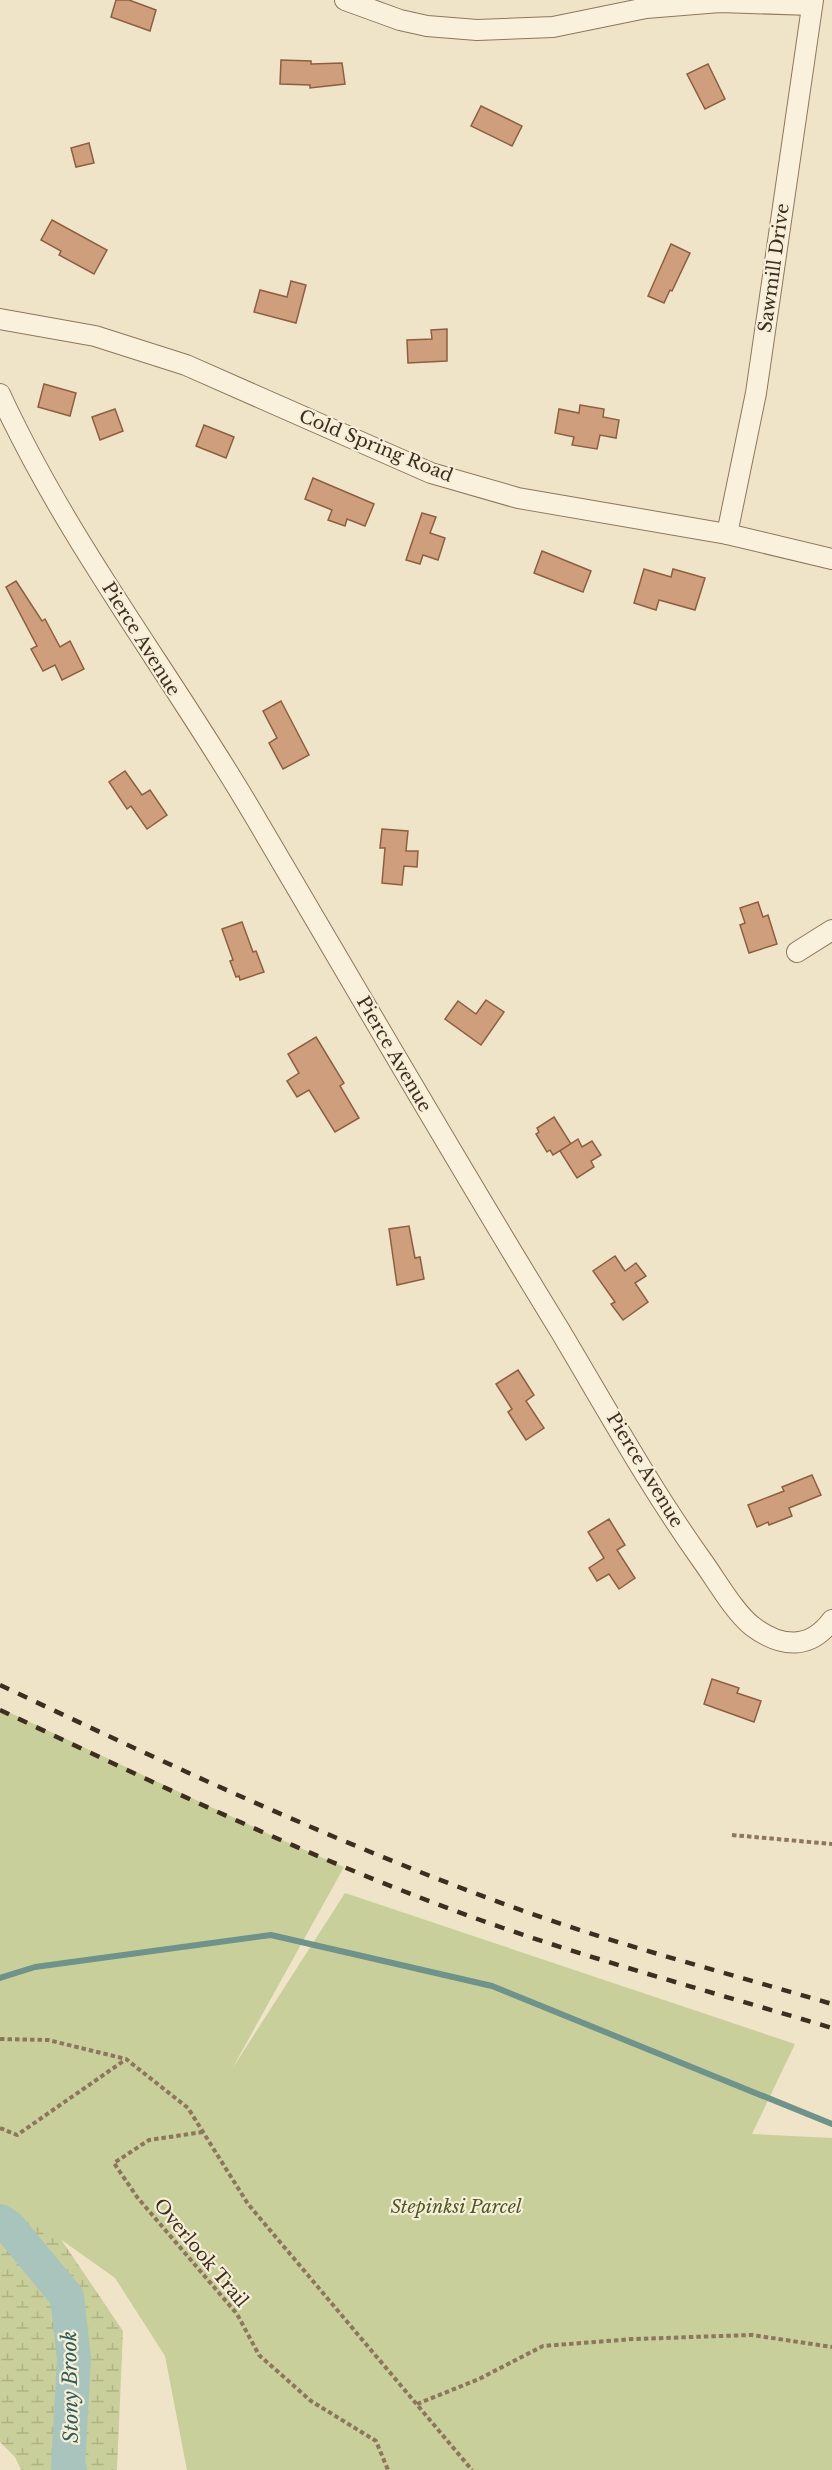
<svg xmlns="http://www.w3.org/2000/svg" width="832" height="2470" font-family="'Libre Baskerville',serif">
<style>
.wetland{fill:url(#wetland-marsh)}
.park{fill:#c9cf9b}
.lines{fill:none;stroke-linecap:round;stroke-linejoin:round}
.stream{stroke:#6f938a;stroke-width:6}
.river{stroke:#a9c4bc;stroke-width:34}
.building{fill:#cf9f7d;stroke:#8d5f41;stroke-width:1.5}
.minor-casing{stroke:#8d765c;stroke-width:22}
.path{stroke:#8d765c;stroke-width:4;stroke-dasharray:4.5 3;stroke-linecap:butt}
.minor{stroke:#faf1dc;stroke-width:20}
.rail{stroke:#3d2e20;stroke-width:4.5;stroke-dasharray:10 10;stroke-linecap:butt}
.labels{text-anchor:middle;stroke-width:4.5;stroke-linejoin:round;paint-order:stroke}
.street-label{font-size:18px;fill:#3d2e20;stroke:#f7eed8}
.park-label{font-size:18px;font-style:italic;fill:#4d5a26;stroke:#f7eed8}
.water-label{font-size:20px;font-style:italic;fill:#2f5d5a;stroke:#f7eed8}
</style>
<defs>
<pattern id="wetland-marsh" width="20" height="14" patternUnits="userSpaceOnUse" patternTransform="scale(1.5)"><rect width="20" height="14" fill="#c9cf9b"/><path d="M1 5h8M5 5V1M11 12h8M15 12V8" fill="none" stroke="#aeb285"/></pattern>
</defs>
<rect width="100%" height="100%" fill="#f0e4c8"/>
<path class="wetland" d="M0,2186L48,2220L123,2331L117,2470H21L15,2457L0,2442Z"/>
<path class="park" d="M0,1708L275,1837L344,1867L232,2069L345,1893L795,2044L752,2134L832,2138V2470H187L165,2356L115,2278L0,2196Z"/>
<g class="lines">
<path class="stream" d="M0,1978L35,1967L271,1935L492,1986L832,2124"/>
<path class="river" d="M0,2221L9,2227L67,2297L74,2359L68,2467L70,2470"/>
</g>
<g class="building">
<path d="M116,0H129L156,10L150,31L111,17Z"/>
<path d="M281,60L311,61V64L342,63L345,84L310,88V85L280,84Z"/>
<path d="M708,64L725,99L705,109L687,74Z"/>
<path d="M481,106L522,126L512,146L471,126Z"/>
<path d="M89,143L94,163L76,167L71,148Z"/>
<path d="M52,220L107,250L94,274L59,255L61,251L41,240Z"/>
<path d="M671,244L690,253L672,291L670,290L664,303L648,296Z"/>
<path d="M291,281L306,285L296,323L254,312L260,290L287,297Z"/>
<path d="M447,329V361L408,363L407,340L432,339L431,330Z"/>
<path d="M44,384L76,393L70,416L38,407Z"/>
<path d="M580,405L604,409L603,417L619,420L616,438L600,435L597,449L572,445L574,437L555,433L559,409L579,413Z"/>
<path d="M115,409L123,431L100,440L92,417Z"/>
<path d="M204,425L234,437L226,458L196,446Z"/>
<path d="M313,478L374,504L365,526L347,519L345,526L328,520L332,510L305,499Z"/>
<path d="M422,513L436,517L430,533L445,538L438,560L423,555L420,564L406,560Z"/>
<path d="M542,551L591,571L583,592L534,573Z"/>
<path d="M644,569L671,577L673,569L705,578L695,610L659,600L656,610L634,603Z"/>
<path d="M16,581L42,621L45,619L60,647L70,641L84,669L62,680L55,665L43,671L31,649L37,646L6,587Z"/>
<path d="M281,701L309,755L283,769L269,743L277,738L263,711Z"/>
<path d="M125,771L142,795L150,790L167,815L147,829L131,806L127,809L109,782Z"/>
<path d="M382,829L408,831L406,851H418L417,867L404,866L402,885L382,883L385,848H380Z"/>
<path d="M758,902L763,917L768,915L777,944L749,953L740,925L745,923L740,908Z"/>
<path d="M242,922L253,952L256,951L264,972L240,980L239,976L236,977L230,961L233,960L222,929Z"/>
<path d="M486,1000L504,1012L481,1045L445,1019L458,1001L476,1014Z"/>
<path d="M316,1037L344,1083L340,1086L359,1118L335,1132L309,1090L297,1097L287,1081L299,1073L288,1054Z"/>
<path d="M554,1117L571,1144L553,1155L550,1150L547,1152L536,1134L539,1132L537,1128Z"/>
<path d="M578,1139L582,1147L592,1141L601,1155L591,1161L594,1167L577,1178L560,1151Z"/>
<path d="M409,1226L415,1258L420,1257L424,1279L397,1285L389,1229Z"/>
<path d="M615,1256L625,1271L636,1263L646,1276L635,1283L648,1302L623,1320L611,1304L615,1302L593,1271Z"/>
<path d="M518,1370L534,1395L526,1401L544,1428L526,1440L508,1412L512,1409L496,1384Z"/>
<path d="M812,1475L821,1495L789,1508L792,1516L769,1525L768,1522L757,1527L748,1505L784,1491L782,1487Z"/>
<path d="M609,1519L625,1545L617,1550L635,1578L619,1589L609,1574L597,1581L589,1568L604,1558L588,1532Z"/>
<path d="M712,1679L739,1688L737,1693L761,1701L754,1722L704,1704Z"/>
</g>
<g class="lines">
<g class="minor-casing">
<g id="minor">
<path d="M345,0L400,20L427,26L477,30L553,27L646,8L720,2L812,5"/>
<path d="M0,319L95,336L186,365L431,473L518,498L727,534L832,559"/>
<path d="M0,394C69,544 172,675 255,817C356,988 455,1160 559,1329C605,1406 649,1486 701,1559C715,1578 734,1612 752,1626C781,1648 810,1650 832,1620"/>
<path d="M727,534L756,393L813,0"/>
<path d="M797,952L832,930"/>
</g>
</g>
<g class="path">
<path d="M732,1835L832,1844"/>
<path d="M0,2039L48,2040L126,2059L188,2108L248,2204L472,2470"/>
<path d="M0,2128L17,2135L125,2060"/>
<path d="M203,2132L149,2140L114,2163L137,2197L237,2314L259,2355L311,2401L376,2441L388,2470"/>
<path d="M417,2404L479,2379L543,2346L633,2339L752,2335L832,2347"/>
</g>
<use href="#minor" class="minor"/>
<g class="rail">
<path d="M0,1685C167,1764 334,1842 507,1905C613,1944 724,1972 832,2004"/>
<path d="M0,1710C165,1788 330,1868 503,1928C611,1965 722,1995 832,2028"/>
</g>
</g>
<g class="labels">
<g class="street-label">
<text transform="translate(774 268) rotate(-82)" y="6">Sawmill Drive</text>
<text transform="translate(376 446) rotate(22)" y="6">Cold Spring Road</text>
<text transform="translate(141 639) rotate(58)" y="6">Pierce Avenue</text>
<text transform="translate(394 1054) rotate(60)" y="6">Pierce Avenue</text>
<text transform="translate(645 1470) rotate(59)" y="6">Pierce Avenue</text>
<text transform="translate(201 2253) rotate(50)" y="6">Overlook Trail</text>
</g>
<g class="park-label">
<text x="456" y="2213">Stepinksi Parcel</text>
</g>
<g class="water-label">
<text transform="translate(70 2387) rotate(-91)" y="7">Stony Brook</text>
</g>
</g>
</svg>
